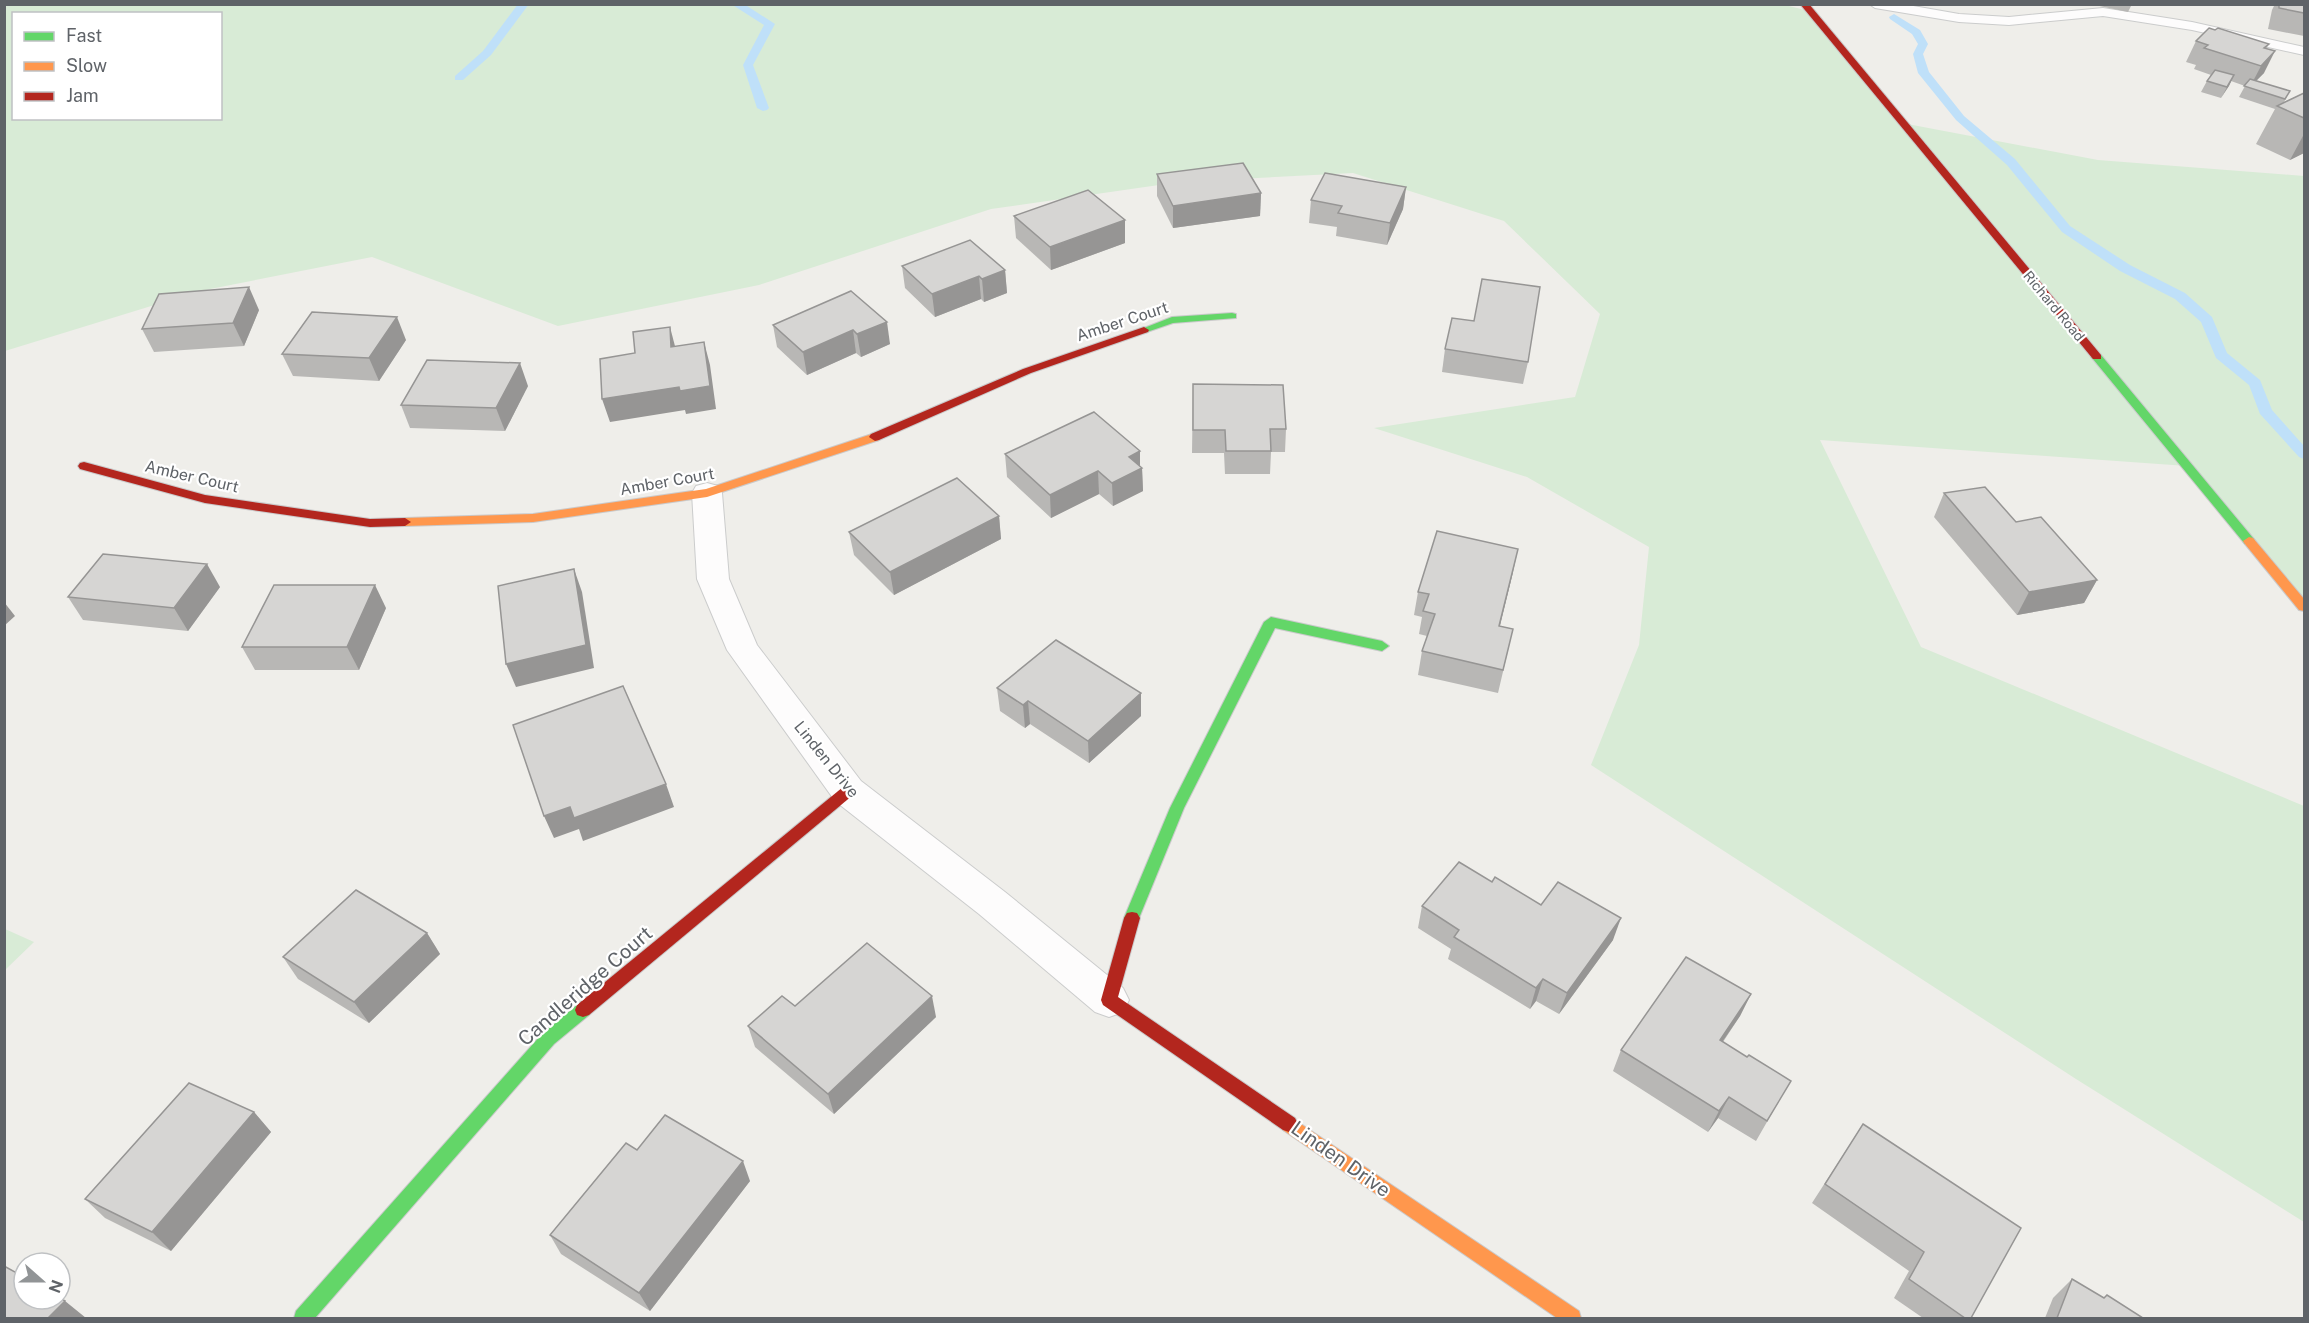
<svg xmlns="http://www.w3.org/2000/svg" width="2309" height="1323" font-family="'Public Sans',sans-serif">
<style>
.green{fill:#d8ebd6;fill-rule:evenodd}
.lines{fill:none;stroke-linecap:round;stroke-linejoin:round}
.stream{fill:#bfe0f9;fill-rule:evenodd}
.lane-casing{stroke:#cbcccc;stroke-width:2}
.street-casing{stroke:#cbcccc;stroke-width:2}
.fast-casing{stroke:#cacacb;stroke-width:2}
.slow-casing{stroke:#cacacb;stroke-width:2}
.jam-casing{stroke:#cacacb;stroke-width:2}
.lane{fill:#fdfcfc;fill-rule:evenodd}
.street{fill:#fdfcfc;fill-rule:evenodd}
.fast{fill:#63d668;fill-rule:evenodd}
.slow{fill:#ff974d;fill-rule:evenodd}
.jam{fill:#b3261e;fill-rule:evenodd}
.wall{fill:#b8b7b5}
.shaded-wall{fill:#969594}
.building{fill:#d6d5d3;stroke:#969594;stroke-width:1.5}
.labels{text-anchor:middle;stroke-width:4.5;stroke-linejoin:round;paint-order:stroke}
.far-street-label{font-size:14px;fill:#5f6368;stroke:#fff}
.street-label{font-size:16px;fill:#5f6368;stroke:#fff}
.near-street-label{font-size:20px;fill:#5f6368;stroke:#fff}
</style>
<rect width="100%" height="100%" fill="#efeeea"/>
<g class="green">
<path d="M5,5H1785L1809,11L1902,123L2098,160L2304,176V607L2187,466L1820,440L1921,647L2304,806V1222L2076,1079L1591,765L1639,645L1649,547L1527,477L1374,428L1575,397L1600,314L1504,221L1353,173L1180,182L991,209L759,285L558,326L372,257L200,291L5,351ZM14,14H220V118H14Z"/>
<path d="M5,929L34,942L5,970Z"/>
</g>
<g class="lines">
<g class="stream">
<path d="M518,4H529L491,55L463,80H455V76L483,51Z"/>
<path d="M731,4H744L775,24L753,65L769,108L767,110L763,111L757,108L743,65L764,25Z"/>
<path d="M1894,14L1920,30L1928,44L1923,54L1929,72L1964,116L2015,159L2070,226L2130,265L2185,293L2212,317L2227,353L2260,380L2272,410L2304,446V459L2299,457L2260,414L2249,385L2216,358L2201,322L2175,299L2120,271L2062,232L2007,165L1956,120L1918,73L1913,54L1918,44L1912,34L1890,19L1889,17Z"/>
</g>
<g class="lane-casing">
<path id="lane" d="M1869,4H1902L1959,14L2009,17L2103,8L2192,22L2304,47V55L2192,30L2103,16L2009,25L1959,22L1875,8Z"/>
</g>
<g class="street-casing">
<path id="street" d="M707,483L718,486L722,493L729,579L757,645L861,781L1005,892L1123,988L1129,1000L1123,1012L1109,1017L1095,1012L979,914L835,801L727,650L697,579L692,493L696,486Z"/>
</g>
<g class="fast-casing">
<g id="fast">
<path d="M1232,313L1236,314V318L1173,323L1144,333L1139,330L1172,317Z"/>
<path d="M2097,354L2101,355L2253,538L2255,541L2253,544H2245L2093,359L2091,357Z"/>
<path d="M1271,617L1382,641L1389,646L1382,651L1275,628L1184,808L1137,923L1132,924L1127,923L1124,918L1170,808L1264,622Z"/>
<path d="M583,1003L589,1005L591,1010L589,1015L554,1044L315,1318H294L296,1311L542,1034L577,1005Z"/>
</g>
</g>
<g class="slow-casing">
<g id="slow">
<path d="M875,433L879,434L881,437L879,440L707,497L533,522L405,526L399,522L405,518L533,514L706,489Z"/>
<path d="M2249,537L2253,538L2304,599V611L2299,610L2245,544L2243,541Z"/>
<path d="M1289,1116L1579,1311L1581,1318H1557L1283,1130L1280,1124L1283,1118Z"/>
</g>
</g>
<g class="jam-casing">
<g id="jam">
<path d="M1800,4H1809L2101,355V359H2093Z"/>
<path d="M1144,327L1149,330L1148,332L1031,373L879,440L875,441L869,437L871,434L1023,369Z"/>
<path d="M84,462L205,495L370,519L405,518L411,522L405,526L370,527L205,503L80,469L78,466L80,463Z"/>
<path d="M848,785L853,787L855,791L853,795L589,1015L583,1017L577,1015L575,1010L577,1005L843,787Z"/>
<path d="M1132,912L1137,913L1140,918L1118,997L1295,1118L1298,1124L1295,1130L1289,1132L1283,1130L1103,1005L1101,1000L1124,918L1127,913Z"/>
</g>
</g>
<use href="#lane" class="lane"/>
<use href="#street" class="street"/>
<use href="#fast" class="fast"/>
<use href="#slow" class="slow"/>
<use href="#jam" class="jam"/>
</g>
<g class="wall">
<path d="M2090,4H2132L2128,12Z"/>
<path d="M2275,4H2304V36L2268,29L2272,10Z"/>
<path d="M2196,41L2269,44L2266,49L2264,73L2256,81L2290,91L2284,102L2304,93V153L2290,160L2256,144L2275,109L2239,97L2245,86L2231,81L2221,98L2201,92L2207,81L2211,75L2194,69L2196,65L2186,62Z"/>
<path d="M1157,174L1261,193L1260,216L1173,228L1157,196Z"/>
<path d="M1406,187L1403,209L1387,245L1336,236L1337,227L1309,223L1311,200Z"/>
<path d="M1014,216L1125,220V243L1051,270L1016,238Z"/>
<path d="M902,266L1005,270L1007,293L984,302L981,299L935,317L905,288Z"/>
<path d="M851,291L890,344L861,357L856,353L807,375L777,347L773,325Z"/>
<path d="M259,310L244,346L154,352L142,329Z"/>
<path d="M406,340L379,381L293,376L282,354Z"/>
<path d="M1445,349L1528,362L1523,384L1442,372Z"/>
<path d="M1193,384L1286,429L1285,452H1271L1270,474H1225L1224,453H1192Z"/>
<path d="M528,386L505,431L410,428L401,405Z"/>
<path d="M1140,451V467L1142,468L1143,491L1113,506L1099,494L1051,518L1007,477L1005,454Z"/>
<path d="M1944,493L2097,580L2084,603L2017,615L1934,517Z"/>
<path d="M999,516L1001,539L894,595L854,555L849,532Z"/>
<path d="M1513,572L1500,626L1513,629L1498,693L1418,675L1422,651L1427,636L1419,634L1422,617L1414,615L1418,592Z"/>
<path d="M220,587L188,631L83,620L68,597Z"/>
<path d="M386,608L359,670H255L242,647Z"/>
<path d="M997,688L1141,716L1089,763L1030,724L1025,728L1000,711Z"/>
<path d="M1492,882L1541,905L1613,940L1559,1014L1536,1001L1530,1009L1448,959L1451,949L1418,928L1422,906Z"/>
<path d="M427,933L440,954L369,1023L298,979L283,957Z"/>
<path d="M1751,994L1740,1016L1723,1042L1779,1101L1756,1141L1718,1118L1708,1132L1613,1071L1621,1050Z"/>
<path d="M795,1006L936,1017L834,1114L755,1047L748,1026Z"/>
<path d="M254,1112L271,1132L171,1251L105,1218L85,1199Z"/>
<path d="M1863,1124L1971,1318H1923L1894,1298L1909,1271L1812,1203Z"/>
<path d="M637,1150L750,1181L650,1311L561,1254L550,1235Z"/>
<path d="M2072,1279L2104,1298L2143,1318H2045L2053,1298Z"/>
</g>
<g class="shaded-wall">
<path d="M2275,51L2264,73L2250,87L2261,66Z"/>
<path d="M2234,75L2229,86L2221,98L2227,87Z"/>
<path d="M2304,134V153L2290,160Z"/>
<path d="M1406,187L1403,209L1387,245L1390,223Z"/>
<path d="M1261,193L1260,216L1173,228V206Z"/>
<path d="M1125,220V243L1051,270L1050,247Z"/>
<path d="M1005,270L1007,293L984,302L982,279Z"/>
<path d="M979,276L981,299L935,317L932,294Z"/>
<path d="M249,287L259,310L244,346L233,323Z"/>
<path d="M397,317L406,340L379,381L369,358Z"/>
<path d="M887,322L890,344L861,357L857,334Z"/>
<path d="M670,327L676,350L671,347Z"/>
<path d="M853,330L856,353L807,375L803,352Z"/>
<path d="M704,342L710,365L716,409L686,414L685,410L610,422L602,399Z"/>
<path d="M520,363L528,386L505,431L496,408Z"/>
<path d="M1140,451V469L1142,468L1143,491L1113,506L1112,483L1129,457Z"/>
<path d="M1098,471L1099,494L1051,518L1050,495Z"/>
<path d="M999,516L1001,539L894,595L890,572Z"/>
<path d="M1518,549L1513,572L1494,649L1499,626Z"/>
<path d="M207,564L220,587L188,631L174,608Z"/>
<path d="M574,569L582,592L594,668L516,687L506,664Z"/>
<path d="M2097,580L2084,603L2017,615L2029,592Z"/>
<path d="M375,585L386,608L359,670L347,647Z"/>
<path d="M4,602L15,616L4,626Z"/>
<path d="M1141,693V716L1089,763L1088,741Z"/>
<path d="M1028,701L1030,724L1025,728L1023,705Z"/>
<path d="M666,784L674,807L583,841L579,829L554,838L544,816L570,807Z"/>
<path d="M1621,918L1613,940L1559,1014L1567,993Z"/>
<path d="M427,933L440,954L369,1023L354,1002Z"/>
<path d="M1543,979L1536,1001L1530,1009L1536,988Z"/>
<path d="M1751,994L1740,1016L1709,1061L1720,1040Z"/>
<path d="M932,996L936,1017L834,1114L828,1094Z"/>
<path d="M1729,1097L1718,1118L1708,1132L1719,1111Z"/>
<path d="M254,1112L271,1132L171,1251L152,1232Z"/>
<path d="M743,1161L750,1181L650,1311L639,1293Z"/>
<path d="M65,1301L86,1318H48Z"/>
</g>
<g class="building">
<path d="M2279,4H2304V13L2279,8Z"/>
<path d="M2209,28L2215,30L2218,28L2269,44L2264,48L2275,51L2261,66L2204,48L2208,45L2196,41Z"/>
<path d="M2215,70L2234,75L2227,87L2207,81Z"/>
<path d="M2250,79L2290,91L2285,99L2244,86Z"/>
<path d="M2304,93V118L2277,106Z"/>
<path d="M1243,163L1261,193L1173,206L1157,174Z"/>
<path d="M1325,173L1406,187L1390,223L1338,213L1342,206L1311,200Z"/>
<path d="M1088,190L1125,220L1050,247L1014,216Z"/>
<path d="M970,240L1005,270L982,279L979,276L932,294L902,266Z"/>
<path d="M1482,279L1540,287L1528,362L1445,349L1452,318L1474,321Z"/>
<path d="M249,287L233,323L142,329L159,294Z"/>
<path d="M851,291L887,322L857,334L853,330L803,352L773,325Z"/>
<path d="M312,312L397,317L369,358L282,354Z"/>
<path d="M670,327L671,347L704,342L710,386L680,391L679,387L602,399L600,359L635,353L633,332Z"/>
<path d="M427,360L520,363L496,408L401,405Z"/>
<path d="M1193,384L1283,385L1286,429H1270L1271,451H1226L1225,430H1193Z"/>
<path d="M1094,412L1140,451L1129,457L1142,468L1112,483L1098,471L1050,495L1005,454Z"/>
<path d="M957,478L999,516L890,572L849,532Z"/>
<path d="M1985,487L2016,522L2041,517L2097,580L2029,592L1944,493Z"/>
<path d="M1437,531L1518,549L1499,626L1513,629L1503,670L1422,651L1435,614L1423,611L1429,594L1418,592Z"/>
<path d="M103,554L207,564L174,608L68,597Z"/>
<path d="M574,569L586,645L506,664L498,586Z"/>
<path d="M274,585H375L347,647H242Z"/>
<path d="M1056,640L1141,693L1088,741L1028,701L1023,705L997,688Z"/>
<path d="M623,686L666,784L574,818L570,807L544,816L513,725Z"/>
<path d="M1459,862L1492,882L1495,877L1541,905L1558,882L1621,918L1567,993L1543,979L1536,988L1454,937L1459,930L1422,906Z"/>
<path d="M356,890L427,933L354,1002L283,957Z"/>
<path d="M867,943L932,996L828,1094L748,1026L782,996L795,1006Z"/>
<path d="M1686,957L1751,994L1720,1040L1747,1057L1749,1055L1791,1081L1767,1121L1729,1097L1719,1111L1621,1050Z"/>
<path d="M189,1083L254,1112L152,1232L85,1199Z"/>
<path d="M665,1115L743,1161L639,1293L550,1235L626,1143L637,1150Z"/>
<path d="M1863,1124L2021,1228L1971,1318H1965L1909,1279L1924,1252L1825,1184Z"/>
<path d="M4,1266L24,1277V1299L60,1298L65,1301L48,1318H4Z"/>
<path d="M2072,1279L2104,1298L2107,1295L2143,1318H2057Z"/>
</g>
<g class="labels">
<g class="far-street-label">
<text transform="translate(2054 306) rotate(50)" y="5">Richard Road</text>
</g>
<g class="street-label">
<text transform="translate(1122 321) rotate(-18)" y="6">Amber Court</text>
<text transform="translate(192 476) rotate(13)" y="6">Amber Court</text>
<text transform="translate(667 481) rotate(-10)" y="6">Amber Court</text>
<text transform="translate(827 759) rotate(51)" y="6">Linden Drive</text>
</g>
<g class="near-street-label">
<text transform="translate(585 986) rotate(-41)" y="7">Candleridge Court</text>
<text transform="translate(1341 1159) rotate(35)" y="7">Linden Drive</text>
</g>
</g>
<rect width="2309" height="1323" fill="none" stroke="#5f6368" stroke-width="12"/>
<rect x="12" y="12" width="210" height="108" fill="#ffffff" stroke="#bfc1c3" stroke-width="1.5"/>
<rect x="24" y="32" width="30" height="9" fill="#63d668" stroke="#bfc1c3" stroke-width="1.5"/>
<text x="66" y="42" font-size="18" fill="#5f6368">Fast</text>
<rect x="24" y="62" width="30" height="9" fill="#ff974d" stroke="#bfc1c3" stroke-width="1.5"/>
<text x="66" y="72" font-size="18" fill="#5f6368">Slow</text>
<rect x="24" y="92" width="30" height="9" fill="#b3261e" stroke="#bfc1c3" stroke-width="1.5"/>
<text x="66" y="102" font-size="18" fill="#5f6368">Jam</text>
<g transform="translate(42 1281) rotate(111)"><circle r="28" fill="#ffffff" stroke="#bfc1c3" stroke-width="1.5"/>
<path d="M0-4.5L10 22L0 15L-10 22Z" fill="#919496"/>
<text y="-9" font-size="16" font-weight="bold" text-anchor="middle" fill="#5f6368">N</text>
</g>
</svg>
